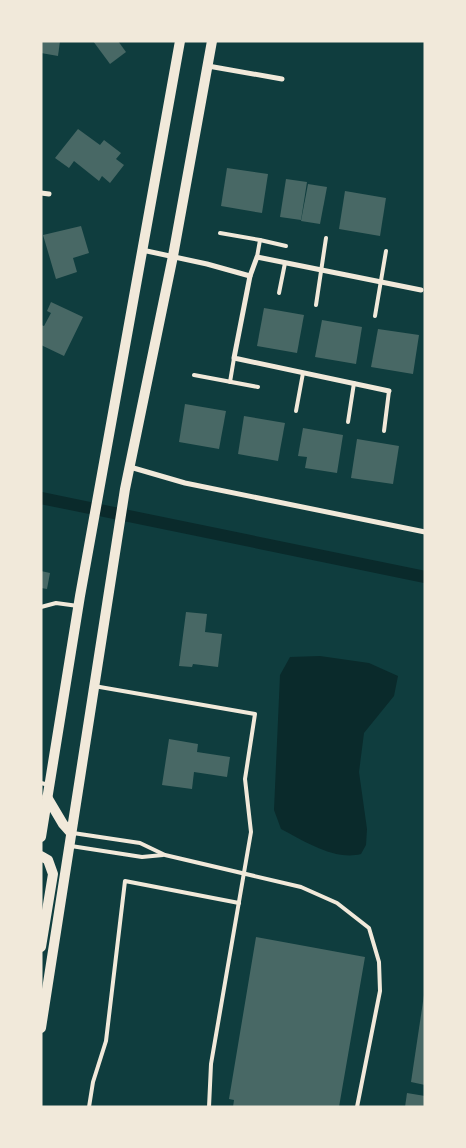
<svg xmlns="http://www.w3.org/2000/svg" width="466" height="1148" font-family="Arial,sans-serif">
<style>
.water{fill:#0a2a2b}
.lines{fill:none;stroke-linecap:round;stroke-linejoin:round}
.canal{stroke:#0a2a2b;stroke-width:12}
.building{fill:#486865}
.service{stroke:#f1e9da;stroke-width:4}
.minor{stroke:#f1e9da;stroke-width:5}
.secondary{stroke:#f1e9da;stroke-width:10}
</style>
<rect width="100%" height="100%" fill="#0f3d3e"/>
<path class="water" d="M320,656L369,663L398,676L394,696L364,733L359,772L367,829L366,845L361,854C335,861 304,841 281,829L274,810L280,675L290,657Z"/>
<g class="lines">
<path class="canal" d="M41,498L425,577"/>
</g>
<g class="building">
<path d="M41,41H60L58,56L41,53Z"/>
<path d="M93,41H118L126,52L110,64Z"/>
<path d="M78,129L100,145L104,140L121,153L116,159L124,165L110,183L102,176L99,181L74,161L69,168L55,158Z"/>
<path d="M227,168L268,174L262,213L221,206Z"/>
<path d="M286,179L307,182L301,220L280,217Z"/>
<path d="M308,184L327,187L320,224L301,221Z"/>
<path d="M345,191L386,198L380,236L339,229Z"/>
<path d="M81,226L89,253L73,258L77,272L56,279L43,235Z"/>
<path d="M51,302L83,317L64,356L41,345V325L44,326L51,313L47,311Z"/>
<path d="M264,308L304,315L297,353L257,346Z"/>
<path d="M322,320L362,327L356,364L315,357Z"/>
<path d="M378,329L419,335L413,374L371,367Z"/>
<path d="M185,404L226,411L219,449L179,442Z"/>
<path d="M244,416L285,423L278,461L238,454Z"/>
<path d="M303,428L343,435L337,473L305,468L307,457L298,456Z"/>
<path d="M357,439L399,446L393,484L351,478Z"/>
<path d="M41,571L50,573L47,589L41,588Z"/>
<path d="M186,612L207,614L205,632L222,634L218,667L193,664L192,667L179,666Z"/>
<path d="M169,739L198,744L197,752L230,757L227,777L194,772L192,789L162,785Z"/>
<path d="M256,937L365,957L339,1107H233L234,1100L229,1099Z"/>
<path d="M424,995H425V1085L411,1082Z"/>
<path d="M407,1093L425,1096V1107H405Z"/>
</g>
<g class="lines">
<g class="service">
<path d="M220,233L260,240L257,257"/>
<path d="M260,240L286,246"/>
<path d="M279,293L285,263"/>
<path d="M316,305L326,238"/>
<path d="M375,316L386,251"/>
<path d="M194,375L258,387"/>
<path d="M230,382L234,358"/>
<path d="M296,411L303,373"/>
<path d="M348,422L354,383"/>
<path d="M384,431L389,391"/>
<path d="M41,607L56,603L78,606"/>
<path d="M94,686L255,714L245,779L251,832L211,1064L209,1107"/>
<path d="M41,783L49,785"/>
<path d="M73,833L140,843L165,855L301,887L337,903L369,928L379,962L380,991L357,1107"/>
<path d="M71,846L142,857L163,855"/>
<path d="M89,1107L93,1082L106,1041L125,881L239,903"/>
</g>
<g class="minor">
<path d="M208,66L282,79"/>
<path d="M41,193L49,194"/>
<path d="M142,250L207,264L250,276"/>
<path d="M389,391L234,358L250,276L257,257L421,290"/>
<path d="M130,467L185,483L425,532"/>
</g>
<g class="secondary">
<path d="M47,797L63,824L71,833"/>
<path d="M41,837L80,596L180,41"/>
<path d="M41,856L48,860L53,874L41,947"/>
<path d="M41,1028L125,489L173,256L212,41"/>
</g>
</g>
<rect width="466" height="1148" fill="none" stroke="#f1e9da" stroke-width="85"/>
</svg>
